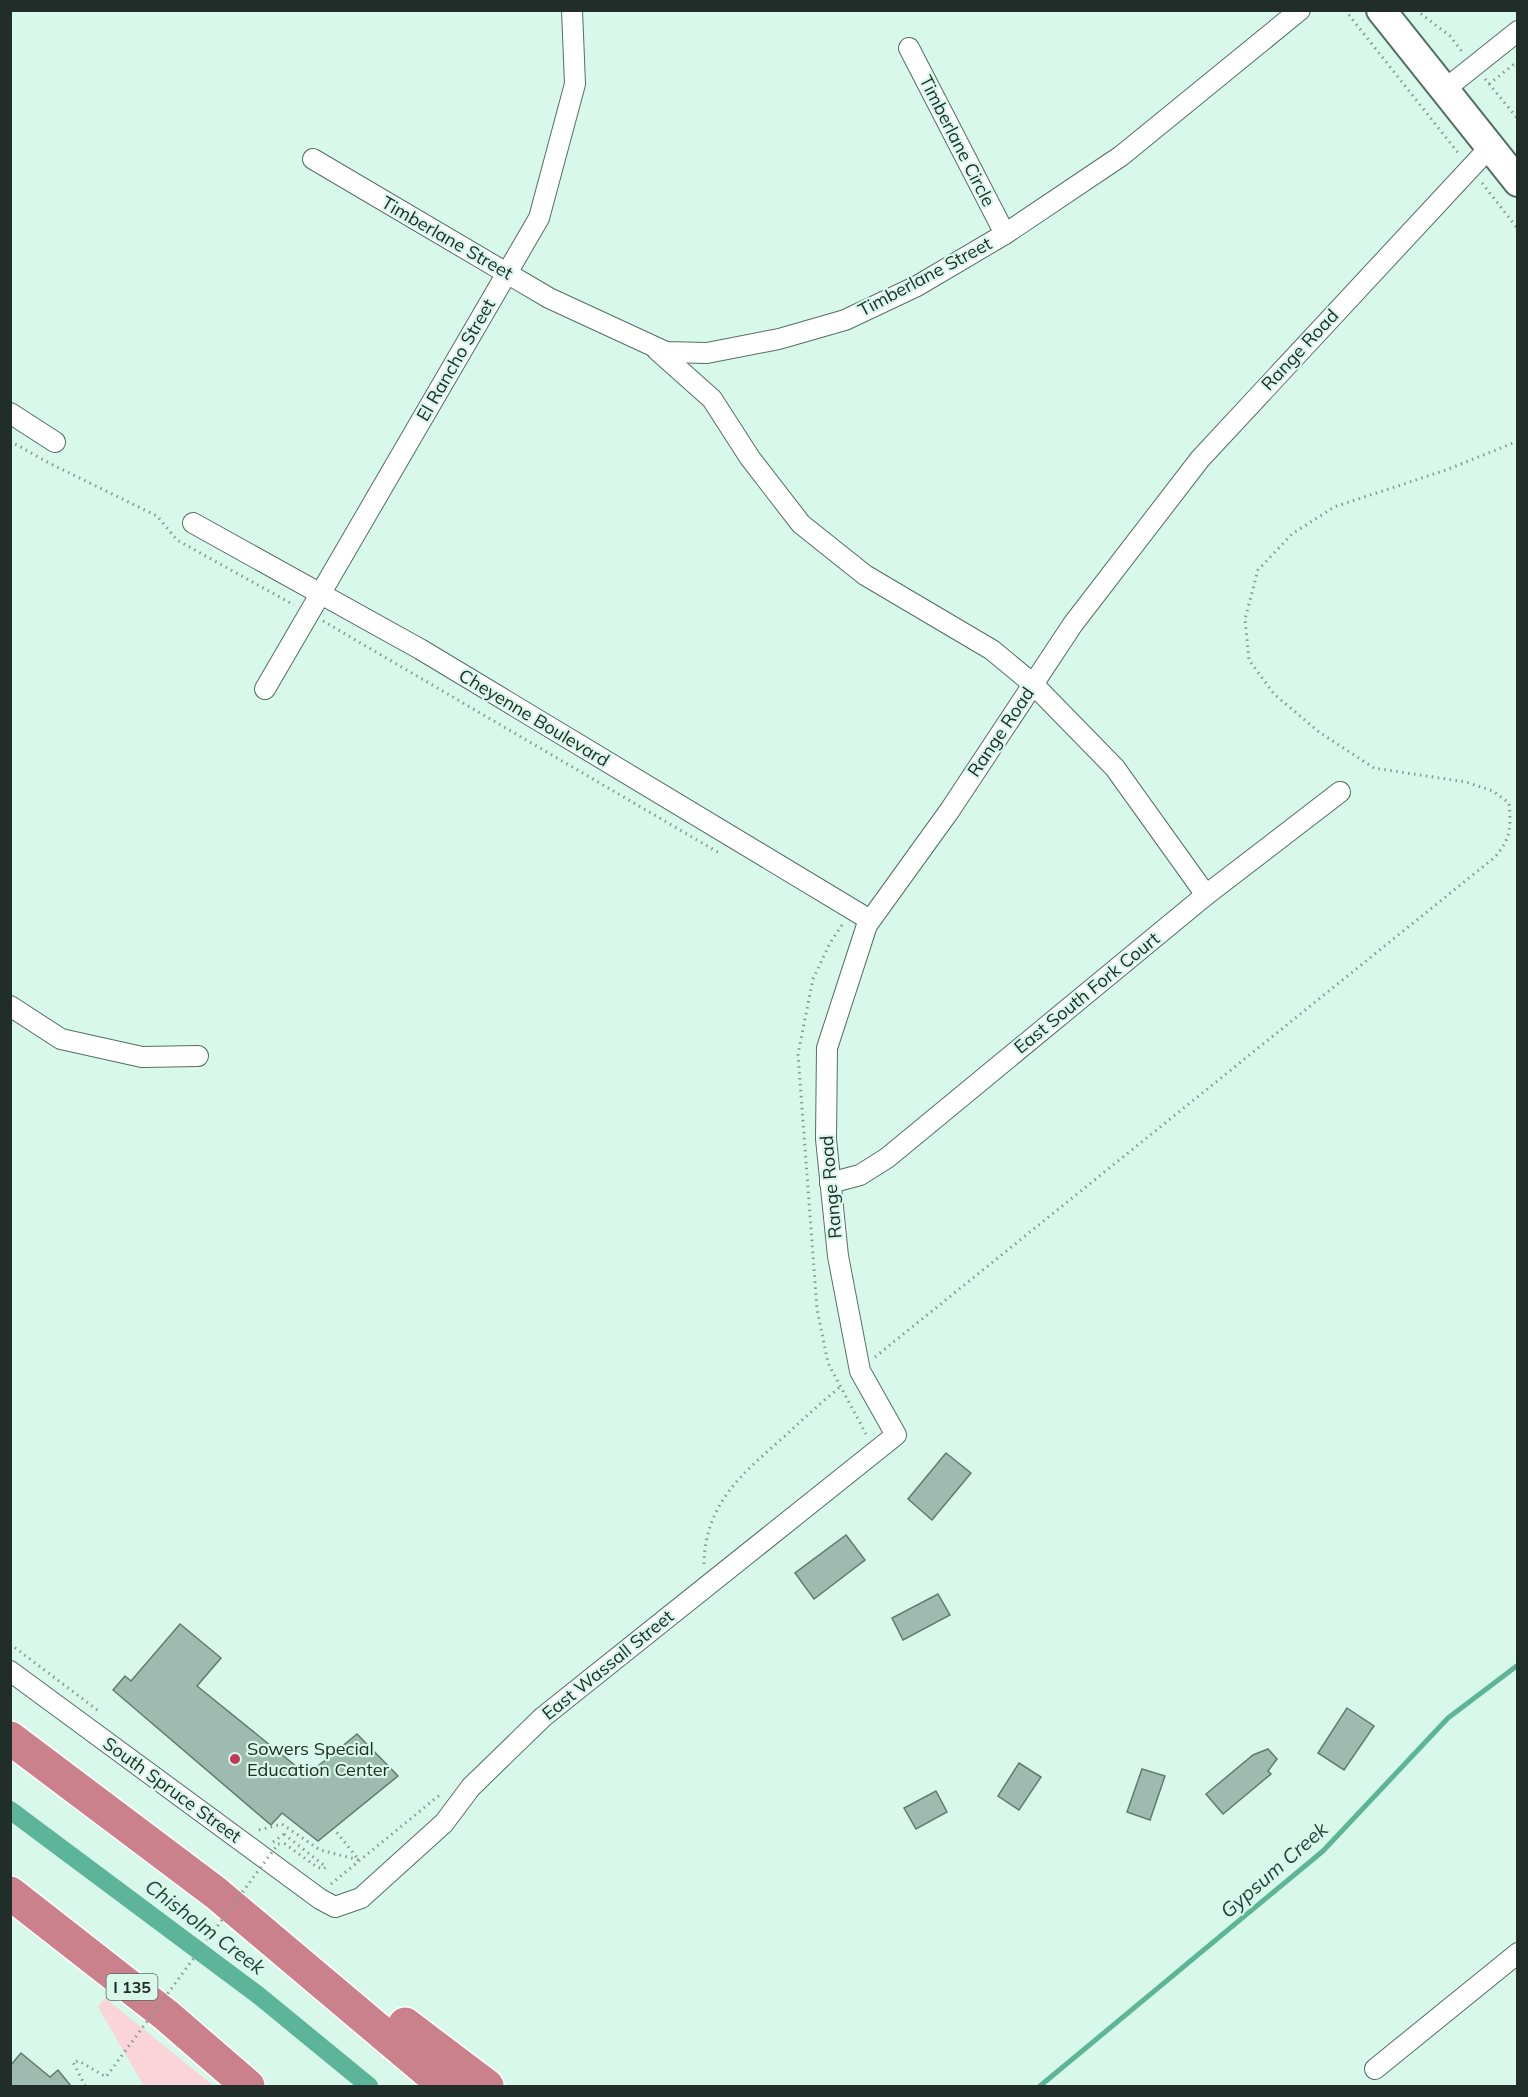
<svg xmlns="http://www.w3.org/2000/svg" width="1528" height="2097" font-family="Mulish,sans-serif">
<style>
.grass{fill:#fbd4d9}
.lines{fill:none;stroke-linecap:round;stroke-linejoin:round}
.stream{stroke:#5cb598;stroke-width:5}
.canal{stroke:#5cb598;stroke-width:18}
.building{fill:#9dbbb0;stroke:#607c71;stroke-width:1.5}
.minor-casing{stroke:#536f64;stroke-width:22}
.secondary-casing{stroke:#536f64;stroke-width:32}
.motorway-casing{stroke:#fff;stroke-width:36}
.path{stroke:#849b92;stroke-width:3;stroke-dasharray:1.5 4.5;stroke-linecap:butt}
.minor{stroke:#fff;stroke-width:20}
.secondary{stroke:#fff;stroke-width:28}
.motorway{stroke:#ca818c;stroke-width:33}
.path-bridge{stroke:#849b92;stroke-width:3;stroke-dasharray:1.5 4.5;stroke-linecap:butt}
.poi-dot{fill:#c5365d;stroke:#d8f8eb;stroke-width:2}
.labels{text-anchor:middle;stroke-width:4.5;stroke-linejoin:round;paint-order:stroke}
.shield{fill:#d8f8eb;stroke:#586a62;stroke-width:1.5}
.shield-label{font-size:16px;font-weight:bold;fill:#212d28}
.street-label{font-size:18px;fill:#212d28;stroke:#d8f8eb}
.poi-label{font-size:18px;fill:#212d28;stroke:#d8f8eb;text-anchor:start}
.water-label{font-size:20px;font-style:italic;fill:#1d4538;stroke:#d8f8eb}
</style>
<rect width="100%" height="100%" fill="#d8f8eb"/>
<path class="grass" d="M105,1998L214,2086H144L98,2007Z"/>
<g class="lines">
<path class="stream" d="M1040,2086L1323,1851L1448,1718L1518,1665"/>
<path class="canal" d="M10,1810L258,1995L369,2086"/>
</g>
<g class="building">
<path d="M946,1453L971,1473L932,1520L908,1499Z"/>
<path d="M846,1535L865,1560L814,1599L795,1573Z"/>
<path d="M938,1594L950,1615L903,1640L892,1618Z"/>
<path d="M180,1624L221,1658L197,1686L307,1775L357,1734L398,1776L318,1841L282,1813L271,1825L113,1690L125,1676L131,1681Z"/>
<path d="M1347,1708L1374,1726L1344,1770L1318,1753Z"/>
<path d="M1268,1749L1277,1759L1268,1771L1271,1774L1223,1814L1206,1794L1253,1755Z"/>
<path d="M1019,1763L1041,1777L1019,1810L998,1796Z"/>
<path d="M1142,1769L1165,1776L1150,1820L1127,1812Z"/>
<path d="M936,1791L947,1812L916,1829L904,1808Z"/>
<path d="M21,2053L50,2077L58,2070L71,2086H10V2066Z"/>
</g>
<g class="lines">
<g class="minor-casing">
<g id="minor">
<path d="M909,48L1005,234"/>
<path d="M1444,90L1518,31"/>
<path d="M313,159L549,298L666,352L707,353L779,339L845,320L917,286L1005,234L1121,156L1300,10"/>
<path d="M657,350L712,399L750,458L801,524L865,575L992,650L1033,684L1115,768L1206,895"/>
<path d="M10,413L55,442"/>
<path d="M193,523L420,649L870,920"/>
<path d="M265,689L539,218L575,84L572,10"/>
<path d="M10,1006L61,1039L142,1057L198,1056"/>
<path d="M830,1183L860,1175L887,1158L1206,895L1340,792"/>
<path d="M10,1671L320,1899L335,1907L361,1898L444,1823L471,1787L543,1717L896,1435L860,1371L838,1256L826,1139L827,1048L867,925L950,810L1073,624L1200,459L1490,147"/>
<path d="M1375,2069L1518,1953"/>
</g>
</g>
<g class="secondary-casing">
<path id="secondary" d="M1381,10L1518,182"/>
</g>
<g class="motorway-casing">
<g id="motorway">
<path d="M10,1738L216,1893L445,2086"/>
<path d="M10,1893L166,2015L248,2086"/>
<path d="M405,2024L487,2086"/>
</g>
</g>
<g class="path">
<path d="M1345,10L1459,154"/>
<path d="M1416,10L1450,36L1463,53"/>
<path d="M1485,79L1518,119"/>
<path d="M1489,84L1518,61"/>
<path d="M1482,183L1518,229"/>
<path d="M10,441L49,463L157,516L177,540L294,605"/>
<path d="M323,621L721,854"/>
<path d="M842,925L830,943L813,979L798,1054L817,1309L828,1363L866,1434"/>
<path d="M875,1357L1495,857C1511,838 1511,828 1509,803L1493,791L1466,782L1374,768L1319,732L1274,694L1249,660L1245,619L1258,570L1292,534L1334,507L1446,470L1518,441"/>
<path d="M704,1564C705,1503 743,1473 785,1436C803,1419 822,1402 841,1386"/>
<path d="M10,1644L100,1712"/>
<path d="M259,1830L282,1824L320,1850L359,1860L334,1829"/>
<path d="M273,1842L284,1834"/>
<path d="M331,1884L442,1793"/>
</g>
<use href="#minor" class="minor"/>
<use href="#secondary" class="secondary"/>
<use href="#motorway" class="motorway"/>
<path class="path-bridge" d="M85,2086L73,2062L79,2061L106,2077L278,1844H285L317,1867L323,1869L326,1867L284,1834"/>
</g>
<circle class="poi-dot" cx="235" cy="1759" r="6"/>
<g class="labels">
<rect class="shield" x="106.5" y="1974" width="51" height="26" rx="4.5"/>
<g class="shield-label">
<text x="132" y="1993">I 135</text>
</g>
<g class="street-label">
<text transform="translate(957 141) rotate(63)" y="6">Timberlane Circle</text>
<text transform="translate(447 238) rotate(30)" y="6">Timberlane Street</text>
<text transform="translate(925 277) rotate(-28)" y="6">Timberlane Street</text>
<text transform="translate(1300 350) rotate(-47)" y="6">Range Road</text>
<text transform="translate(456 360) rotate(-60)" y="6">El Rancho Street</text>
<text transform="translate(534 718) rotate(31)" y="6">Cheyenne Boulevard</text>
<text transform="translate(1001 732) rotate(-56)" y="6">Range Road</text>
<text transform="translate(1087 993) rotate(-39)" y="6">East South Fork Court</text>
<text transform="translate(831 1187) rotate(-95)" y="6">Range Road</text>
<text transform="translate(608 1665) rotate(-39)" y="6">East Wassall Street</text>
<text transform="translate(172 1790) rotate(36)" y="6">South Spruce Street</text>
</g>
<g class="poi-label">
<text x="247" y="1755">Sowers Special<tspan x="247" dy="21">Education Center</tspan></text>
</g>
<g class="water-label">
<text transform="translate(1274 1870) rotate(-41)" y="7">Gypsum Creek</text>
<text transform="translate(205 1927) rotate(37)" y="7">Chisholm Creek</text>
</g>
</g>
<rect width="1528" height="2097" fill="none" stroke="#212d28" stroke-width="24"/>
</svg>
